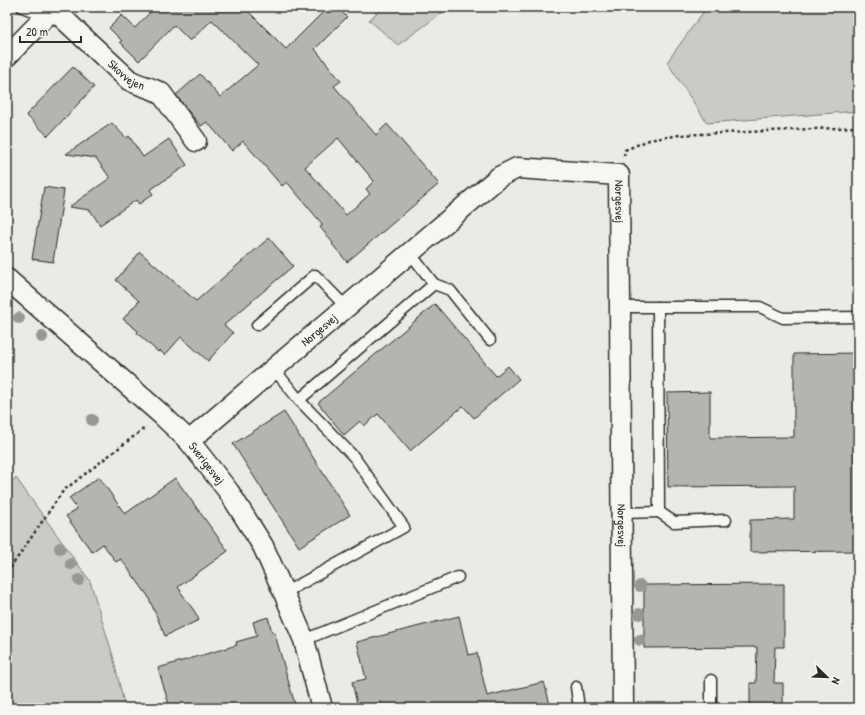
<svg xmlns="http://www.w3.org/2000/svg" width="865" height="715" font-family="'Patrick Hand',sans-serif">
<style>
.green{fill:#cacac7;stroke:#7a7a79}
.building{fill:#b4b4b1;stroke:#2b2b2b;fill-rule:evenodd}
.lines{fill:none;stroke-linecap:round;stroke-linejoin:round}
.service-casing{stroke:#2b2b2b;stroke-width:13}
.minor-casing{stroke:#2b2b2b;stroke-width:23}
.path{stroke:#2b2b2b;stroke-width:2.5;stroke-dasharray:3 3;stroke-linecap:butt}
.service{stroke:#f6f6f2;stroke-width:10}
.minor{stroke:#f6f6f2;stroke-width:20}
.tree{fill:#979795}
.labels{text-anchor:middle;stroke-width:3;stroke-linejoin:round;paint-order:stroke}
.street-label{font-size:12px;fill:#2b2b2b;stroke:#f6f6f2}
</style>
<rect width="100%" height="100%" fill="#eaeae6"/>
<filter id="ink" filterUnits="userSpaceOnUse"><feTurbulence type="fractalNoise" baseFrequency=".025" numOctaves="2"/><feDisplacementMap in="SourceGraphic" scale="8" xChannelSelector="R" yChannelSelector="G"/><feConvolveMatrix kernelMatrix="1 2 1 2 8 2 1 2 1" color-interpolation-filters="sRGB"/></filter>
<g filter="url(#ink)">
<g class="green">
<path d="M384,7H450L398,45L369,20Z"/>
<path d="M681,7H858V111L707,123L667,62L704,11Z"/>
<path d="M16,478L90,581L113,656L125,708H7V485Z"/>
</g>
<g class="building">
<path d="M155,7H244L286,49L328,7H337L347,17L315,49L341,81L334,86L376,135L387,124L439,184L347,262L332,244L333,243L320,227L323,225L287,182L282,186L243,141L232,151L207,122L201,126L189,112L176,95L200,74L220,97L258,65L212,20L190,41L174,25L139,61L120,42L122,41L109,28L122,15L135,28ZM338,138L374,181L366,189L370,194L346,215L305,167Z"/>
<path d="M73,67L94,87L48,136L26,115Z"/>
<path d="M112,123L126,138L129,136L143,157L169,139L187,165L150,190L153,194L139,204L136,200L100,225L90,210L69,207L110,178L96,158L66,154Z"/>
<path d="M44,187L64,190V191L53,262L32,259Z"/>
<path d="M269,238L293,266L224,325L233,333L208,361L181,337L165,355L159,350L158,352L137,333L138,331L123,319L139,301L116,280L140,252L196,301Z"/>
<path d="M435,304L496,376L508,366L519,379L474,418L463,406L410,451L378,414L364,426L360,421L344,435L318,403Z"/>
<path d="M858,353V551L750,552V520L794,519V486L668,487L667,393L710,392V438L794,437V354Z"/>
<path d="M284,412L350,515L299,547L233,444Z"/>
<path d="M99,477L125,514L175,478L228,551L178,587L181,591H180L195,612L199,620L165,636L148,596L121,559L116,562L103,544L92,552L66,516L77,509L69,498Z"/>
<path d="M784,584V647H775L774,683H783V708H750V683H756L757,647L644,648V585Z"/>
<path d="M459,616L468,655L477,653L487,696L544,682L551,708H382L381,702L358,708L352,682L366,679L357,642Z"/>
<path d="M268,617L272,632L274,631L296,708H170L158,668L237,645L236,642L257,636L253,622Z"/>
</g>
<g class="lines">
<g class="service-casing">
<g id="service">
<path d="M22,7L46,16"/>
<path d="M434,284L450,290L490,340"/>
<path d="M620,307H658L659,512L622,513"/>
<path d="M658,307H760L783,318L858,317"/>
<path d="M257,325L315,275L346,307"/>
<path d="M274,369L299,400L354,457L404,527L284,593"/>
<path d="M299,400L434,284L410,253"/>
<path d="M659,512L674,522L726,520"/>
<path d="M304,640L458,577"/>
<path d="M576,687L579,708"/>
<path d="M711,708V680"/>
</g>
</g>
<g class="minor-casing">
<g id="minor">
<path id="s1" d="M53,9L129,80C140,86 150,87 161,93L196,141"/>
<path d="M7,56L55,7"/>
<path id="s2" d="M7,279L162,415L189,441L229,492L263,546L284,593L304,640L322,708"/>
<path id="s3" d="M189,441L499,177L517,168L619,175L623,708"/>
</g>
</g>
<g class="path">
<path d="M624,156L625,150L649,140L679,135L858,127"/>
<path d="M7,573L63,491L146,427"/>
</g>
<use href="#service" class="service"/>
<use href="#minor" class="minor"/>
</g>
<g class="tree">
<circle cx="19" cy="318" r="6"/>
<circle cx="42" cy="337" r="6"/>
<circle cx="92" cy="420" r="6"/>
<circle cx="60" cy="548" r="6"/>
<circle cx="71" cy="564" r="6"/>
<circle cx="79" cy="580" r="6"/>
<circle cx="640" cy="586" r="6"/>
<circle cx="639" cy="614" r="6"/>
<circle cx="640" cy="640" r="6"/>
</g>
</g>
<g class="labels">
<g class="street-label">
<text dy="4" stroke="none"><textPath href="#s1" startOffset="99">Skovvejen</textPath></text>
<text dy="4" stroke="none"><textPath href="#s3" startOffset="556">Norgesvej</textPath></text>
<text dy="4" stroke="none"><textPath href="#s3" startOffset="171">Norgesvej</textPath></text>
<text dy="4" stroke="none"><textPath href="#s2" startOffset="272">Sverigesvej</textPath></text>
<text dy="4" stroke="none"><textPath href="#s3" startOffset="880">Norgesvej</textPath></text>
</g>
</g>
<rect width="865" height="715" fill="none" stroke="#f6f6f2" stroke-width="24"/>
<rect x="12" y="12" width="841" height="691" fill="none" stroke="#2b2b2b" stroke-width="1.5" filter="url(#ink)"/>
<g transform="translate(827 677) rotate(113)" stroke="#f6f6f2" stroke-width="3" paint-order="stroke">
<path d="M0-3L7 15L0 10L-7 15Z" fill="#2b2b2b"/>
<text y="-6" font-size="11" font-weight="bold" text-anchor="middle" fill="#2b2b2b">N</text>
</g>
<path d="M20 36v6h61v-6" fill="none" stroke="#2b2b2b" stroke-width="2"/>
<text x="26" y="36" font-size="12" fill="#2b2b2b" stroke="#f6f6f2" stroke-width="3" paint-order="stroke">20 m</text>
</svg>
